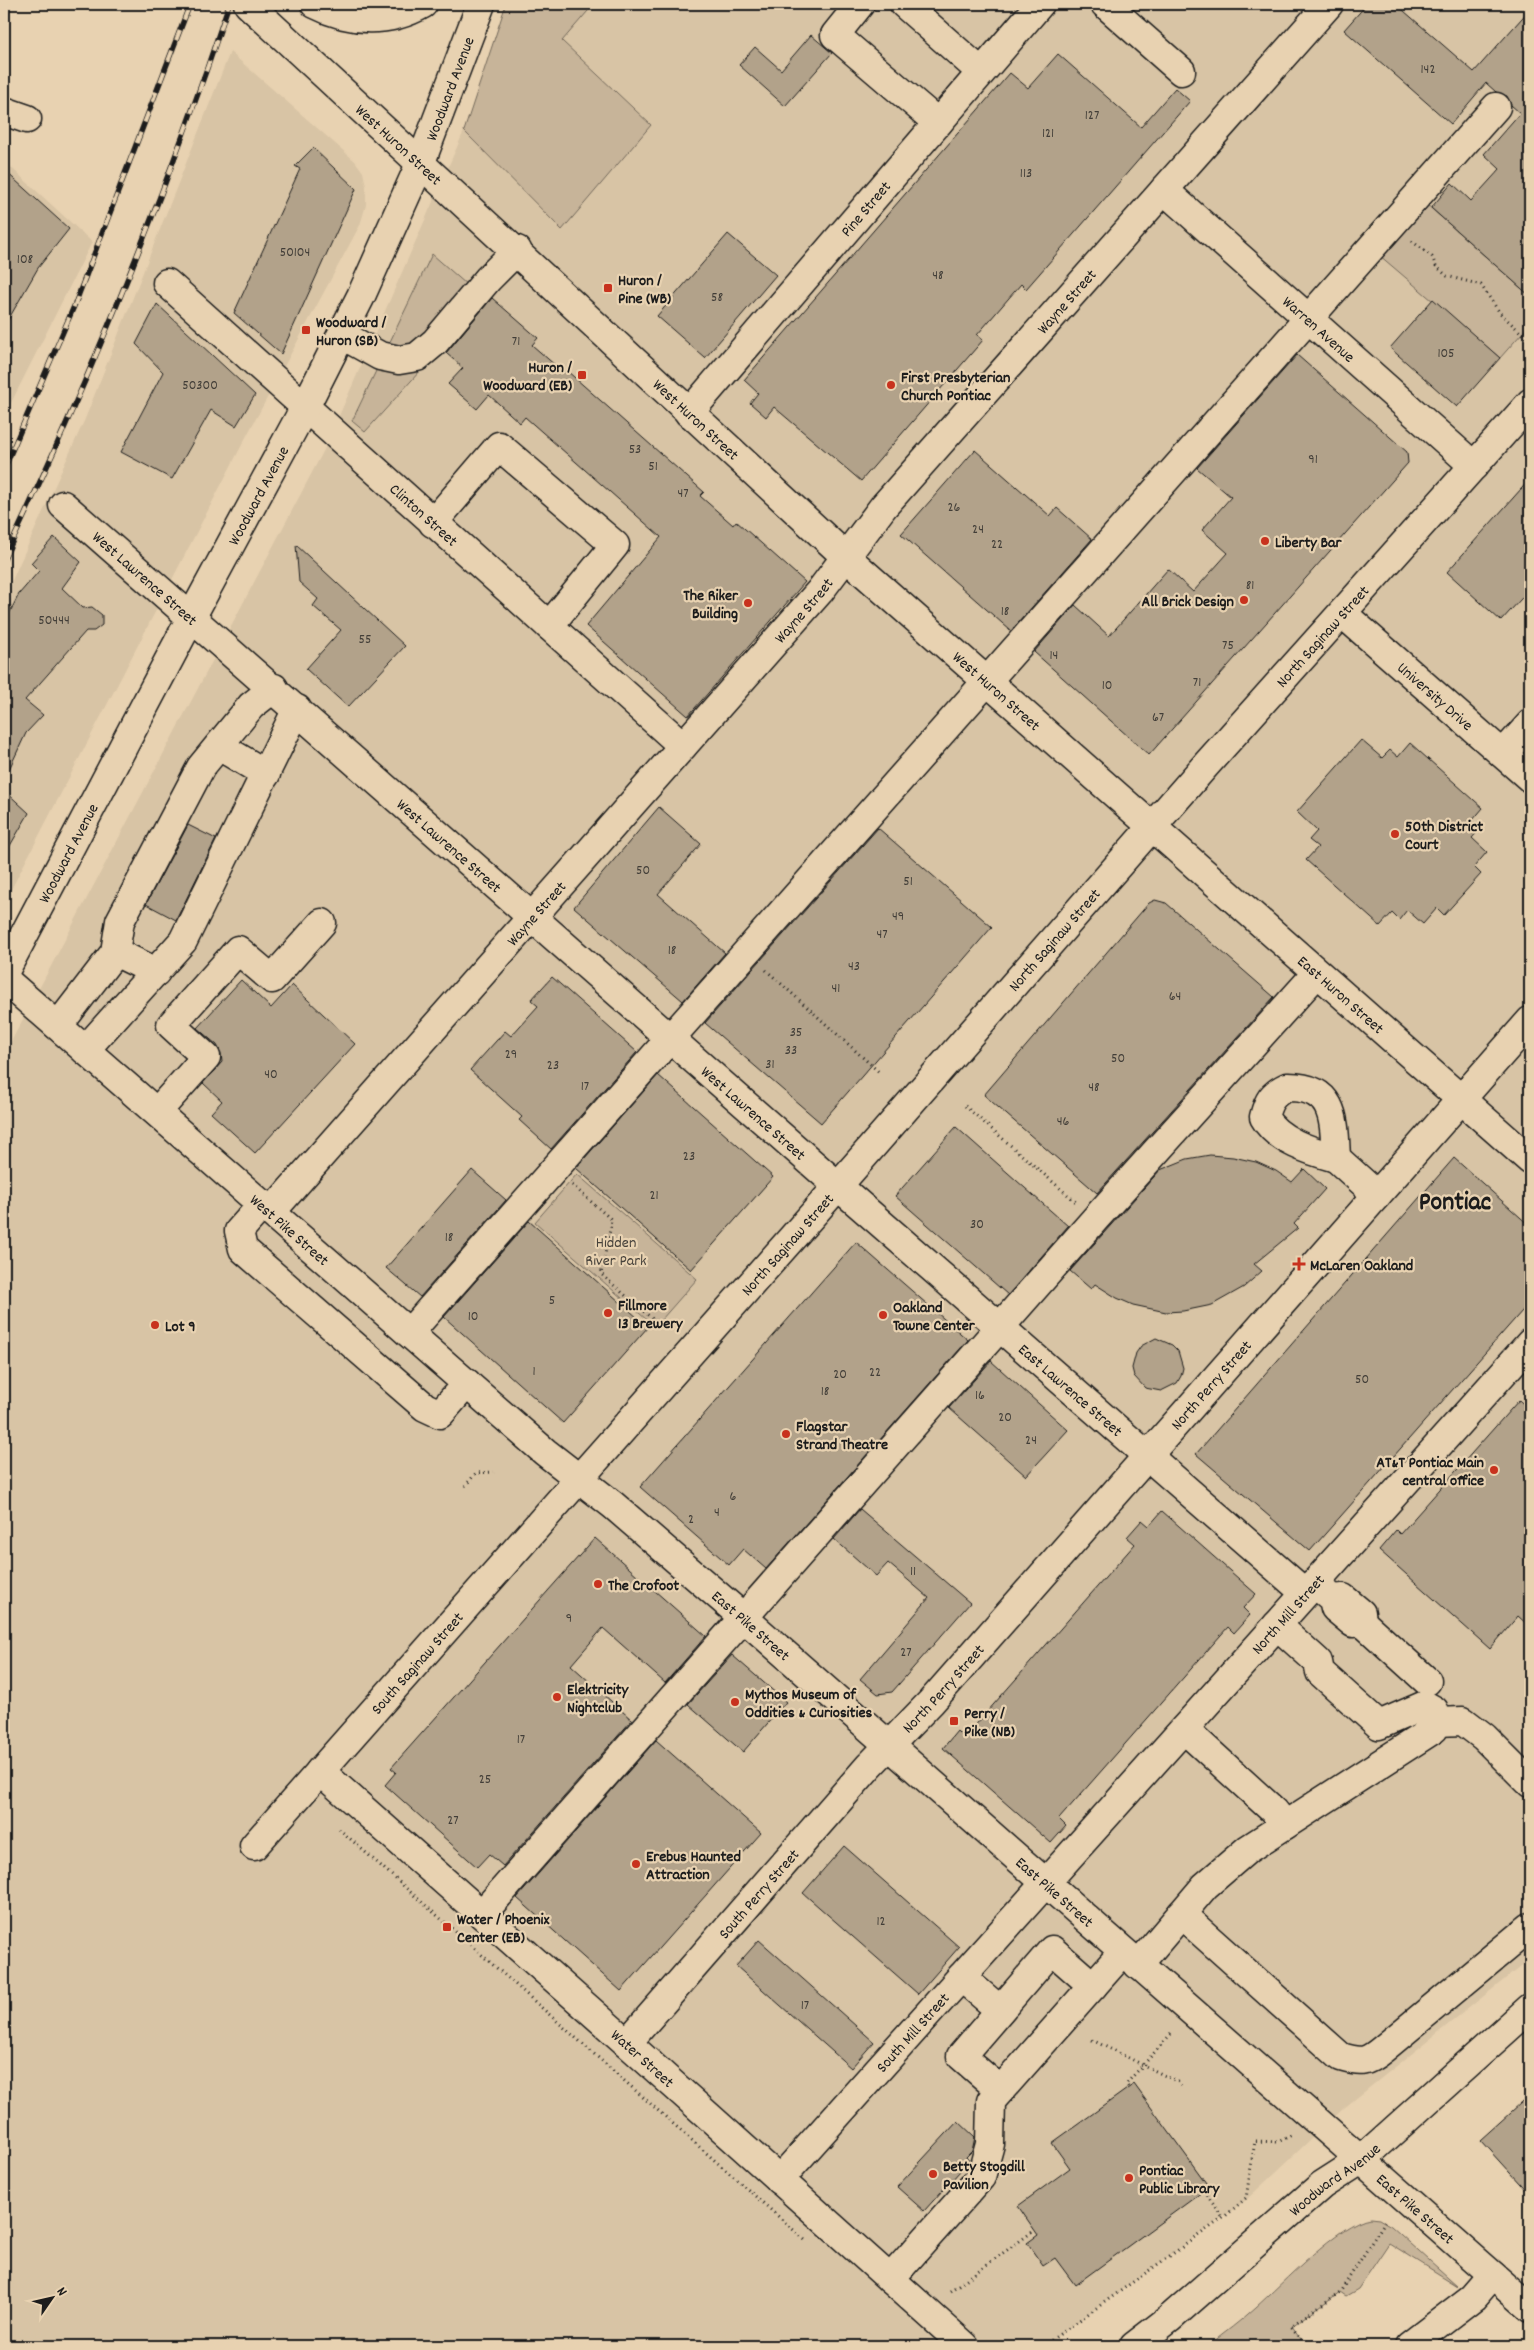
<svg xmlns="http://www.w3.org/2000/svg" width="1534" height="2350" font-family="Dekko,sans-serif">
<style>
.built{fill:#d8c4a5}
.green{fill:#c7b499;stroke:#72685a}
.building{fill:#b2a28a;stroke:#1c1c1c}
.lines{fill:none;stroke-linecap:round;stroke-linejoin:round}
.minor-casing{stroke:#1c1c1c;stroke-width:31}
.major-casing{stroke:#1c1c1c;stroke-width:31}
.highway-casing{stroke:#1c1c1c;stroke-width:31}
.path{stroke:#1c1c1c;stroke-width:3;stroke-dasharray:1 4;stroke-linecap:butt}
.minor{stroke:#e8d2b1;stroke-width:28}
.major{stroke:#e8d2b1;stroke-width:28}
.highway{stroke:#e8d2b1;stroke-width:28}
.rail-casing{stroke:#1c1c1c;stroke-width:5.5}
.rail{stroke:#e8d2b1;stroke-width:4;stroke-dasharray:11;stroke-linecap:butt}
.poi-dot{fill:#c8321e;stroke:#e8d2b1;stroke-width:2}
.labels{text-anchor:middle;stroke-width:4.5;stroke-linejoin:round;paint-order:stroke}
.number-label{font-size:14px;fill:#423e38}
.street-label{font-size:16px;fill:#1c1c1c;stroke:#e8d2b1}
.poi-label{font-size:16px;font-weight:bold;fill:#1c1c1c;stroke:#e8d2b1;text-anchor:start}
.park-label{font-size:16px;fill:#47423b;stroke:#e8d2b1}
.town-label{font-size:26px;font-weight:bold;fill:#1c1c1c;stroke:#e8d2b1}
</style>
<rect width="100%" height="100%" fill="#e8d2b1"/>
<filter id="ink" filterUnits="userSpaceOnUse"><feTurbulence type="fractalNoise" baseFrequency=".02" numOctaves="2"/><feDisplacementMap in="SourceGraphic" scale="10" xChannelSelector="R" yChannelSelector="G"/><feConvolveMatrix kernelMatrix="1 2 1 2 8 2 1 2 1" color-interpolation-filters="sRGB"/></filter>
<g filter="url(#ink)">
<g class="built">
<path d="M594,4H1530V1959L1344,2108L1245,2201L1044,2346H4V1055L324,450L464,131L562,230L561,41Z"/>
<path d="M230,52L355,161L363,172L366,186V205L360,225L245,439L4,903V598L85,419Z"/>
<path d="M4,161L92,242L4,417Z"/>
</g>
<g class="green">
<path d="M506,4H594L562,41L651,125L562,230L464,131Z"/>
<path d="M1424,202L1530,296V324L1500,358L1379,255Z"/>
<path d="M432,254L484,300L365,432L352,421Z"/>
<path d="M577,1174L697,1279L655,1327L535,1222Z"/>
<path d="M1370,2218L1379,2219L1391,2226L1458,2286L1389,2243L1358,2289L1346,2296L1340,2292L1292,2326L1303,2342L1297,2346H1208C1224,2333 1241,2321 1256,2307C1281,2285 1340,2222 1370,2218Z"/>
</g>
<g class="building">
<path d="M1367,4H1396L1474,72L1530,9V296L1431,208L1452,183L1471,201L1500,169L1484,154L1520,113L1511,105L1507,96L1496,92L1486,83L1451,124L1344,30Z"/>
<path d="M811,35L832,53L785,106L739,65L755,47L781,70Z"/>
<path d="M1058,54L1141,127L1175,88L1190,101L1026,289L1021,284L977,335L983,340L861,481L774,407L766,417L750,403L758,393L744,380L1010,73L1028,88Z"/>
<path d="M313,148L356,189L281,354L234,313L300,169L295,166Z"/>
<path d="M4,170L69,229L38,268L4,327Z"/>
<path d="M728,234L776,275L705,358L657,316Z"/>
<path d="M492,298L538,338L532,345L564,373L566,370L704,492L700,496L733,525L736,521L805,582L688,716L586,626L661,537L525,417L520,423L489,395L477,409L448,384L463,368L446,353Z"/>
<path d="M1433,299L1500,358L1457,407L1390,348Z"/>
<path d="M157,304L255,395L236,426L211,410L172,479L121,452L163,372L136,344Z"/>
<path d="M1297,355L1407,452L1408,463L1149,755L1034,652L1075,605L1109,636L1168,569L1193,592L1228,553L1202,530L1231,497L1197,468Z"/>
<path d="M975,450L1050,516L1057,508L1092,539L1011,631L901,534Z"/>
<path d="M1530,479V589L1501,621L1447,572Z"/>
<path d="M54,537L81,562L62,588L83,608L92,607L102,615V625L94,631H86L25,700L43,715L26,733L4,780V624L19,594L39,571L31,563Z"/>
<path d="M296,545L405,646L348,707L306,669L341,630L313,606L318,599L299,582Z"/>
<path d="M1361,740L1382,758L1390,750L1398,757L1410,743L1483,808L1472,821L1480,829L1472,838L1487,852L1474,867L1481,874L1444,915L1437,908L1423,924L1407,910L1399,920L1392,913L1380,926L1306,860L1318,847L1309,840L1317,831L1297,812Z"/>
<path d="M4,790L29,813L4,856Z"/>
<path d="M659,807L701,844L658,894L725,953L683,1001L574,907Z"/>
<path d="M188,825L216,839L176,920L146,904Z"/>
<path d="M878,828L992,927L821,1123L705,1023Z"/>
<path d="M1155,900L1166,903L1274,997L1097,1193L984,1095L1149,903Z"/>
<path d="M552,977L637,1052L551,1149L519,1120L522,1117L470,1070L505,1031L511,1036L538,1006L531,1000Z"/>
<path d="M241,980L271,1008L292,985L355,1044L255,1153L211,1113L222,1101L203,1083L222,1062L221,1053L217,1045L197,1028Z"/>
<path d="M658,1075L773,1177L691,1270L576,1168Z"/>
<path d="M956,1127L1068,1226L1008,1295L895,1196Z"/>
<path d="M1210,1155L1233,1157L1256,1162L1276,1171L1292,1182L1304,1169L1325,1189L1294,1224L1298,1228L1254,1264L1262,1271L1244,1287L1212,1305L1183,1311L1166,1312L1133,1305L1117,1298L1095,1284L1091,1289L1070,1271L1160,1170L1187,1159Z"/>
<path d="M1454,1158L1530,1226V1302L1310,1551L1196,1454Z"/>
<path d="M472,1170L506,1200L420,1297L386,1268Z"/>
<path d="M529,1221L648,1327L563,1423L444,1317Z"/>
<path d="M856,1242L968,1340L766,1569L743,1549L729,1565L640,1487Z"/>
<path d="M1156,1338L1172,1345L1178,1351L1183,1368L1181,1376L1177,1383L1161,1391L1145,1388L1134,1376L1132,1368L1136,1353L1141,1346Z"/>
<path d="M991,1361L1068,1430L1026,1476L949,1408Z"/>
<path d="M1519,1400L1530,1410V1627L1518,1616L1490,1649L1379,1550L1396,1530L1400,1534Z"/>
<path d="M860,1509L970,1603L892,1692L878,1694L860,1679L929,1598L888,1563L876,1576L834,1539Z"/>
<path d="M1162,1511L1256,1594L1243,1608L1250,1615L1234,1633L1228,1627L1059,1819L1066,1826L1051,1843L943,1748L957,1731L964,1738L1135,1544L1127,1537L1142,1520L1149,1526Z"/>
<path d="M595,1538L706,1636L665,1683L603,1628L571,1665L632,1720L503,1866L489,1854L477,1867L385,1785L396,1772L391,1768Z"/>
<path d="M732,1655L786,1702L743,1752L688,1704Z"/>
<path d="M656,1740L761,1833L621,1991L517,1898Z"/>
<path d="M844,1846L959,1947L918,1994L803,1893Z"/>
<path d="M759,1940L874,2042L851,2068L736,1966Z"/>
<path d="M1134,2084L1209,2187L1075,2285L1055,2258L1043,2266L1027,2243L1038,2235L1018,2206L1070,2168L1052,2143Z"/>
<path d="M1530,2095V2195L1480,2140Z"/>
<path d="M958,2121L975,2137L972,2151L966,2157L969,2161L924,2211L897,2187Z"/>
</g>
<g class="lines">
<g class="minor-casing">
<g id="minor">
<path d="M860,4L835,35L938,123"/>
<path d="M904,4L981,72"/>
<path d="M1105,4L1181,71"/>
<path d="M4,111L27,119"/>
<path id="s1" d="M1164,190L1474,466"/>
<path id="s2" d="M167,283L683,746"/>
<path d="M342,335L380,356L399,360L417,357L435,342L488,279L517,250"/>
<path id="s3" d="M689,413L1040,4"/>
<path id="s4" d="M63,505L838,1186L1305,1593"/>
<path d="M433,523L499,446L615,545L549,626"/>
<path id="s5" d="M1342,613L1530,778"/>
<path d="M219,746L266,774"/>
<path d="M1503,754L1530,724"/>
<path d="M115,952L156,972"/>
<path id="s6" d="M4,979L545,1452L613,1505L744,1618L1530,2308"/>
<path d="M58,1026L115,952L120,921L201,767L251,706L274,688"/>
<path d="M85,1050L183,941L297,709"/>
<path d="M1287,1087C1336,1086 1334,1121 1336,1158C1311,1151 1277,1141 1264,1117C1268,1101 1272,1094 1287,1087Z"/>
<path d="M157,1112L206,1057L171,1025L238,950L272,979L322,923"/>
<path d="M1336,1158L1377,1195"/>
<path d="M263,1204L239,1231L243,1249L425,1407L440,1414L467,1383"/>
<path id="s7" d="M272,1211L820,591L883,507L1329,4"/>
<path d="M409,1333L1496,107"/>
<path d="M1314,1583L1333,1599L1335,1608L1353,1623L1362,1622L1361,1613L1343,1598L1333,1599"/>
<path d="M1362,1622L1427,1681"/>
<path d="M1437,1722L1463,1721L1484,1737L1530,1783"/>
<path d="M1184,1729L1274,1811L1285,1825"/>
<path id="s8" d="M320,1771L627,2043L965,2346"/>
<path id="s9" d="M254,1846L815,1212L1205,766L1530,403"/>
<path d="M482,1914L1096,1218L1317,973"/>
<path d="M1181,1914L1341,2057C1362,2063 1366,2063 1383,2049L1530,1927"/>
<path d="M1138,1965L1205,1886L1248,1849L1434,1729L1437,1722L1434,1710L1425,1705L1379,1725L1320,1672L1318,1662L1277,1625"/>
<path d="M961,1977L1000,2010"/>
<path id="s10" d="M627,2043L869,1766L931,1702L1530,1021"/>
<path d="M1000,2090L961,2056L1052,1950L1093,1986"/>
<path id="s11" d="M779,2180L1530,1343"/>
<path d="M890,2279L981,2177L990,2144L991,2101L1123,1952"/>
<path d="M1409,2346L1473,2297L1492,2275"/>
</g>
</g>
<g class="major-casing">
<g id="major">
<path id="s12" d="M4,973L192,616L305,407L361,296L421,162L481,4"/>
<path id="s13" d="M1134,2346L1169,2319L1322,2185L1361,2160L1530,2008"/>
</g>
</g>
<g class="highway-casing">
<g id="highway">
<path id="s14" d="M248,4L845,556L1530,1160"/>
<path d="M315,4C350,22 388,24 423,4"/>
</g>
</g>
<g class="path">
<path d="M1412,241L1432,257L1436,266L1447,276L1481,285L1500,313L1529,340"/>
<path d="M766,970L879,1072"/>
<path d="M965,1106L1076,1202"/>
<path d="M572,1185L612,1220L601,1274L657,1323"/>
<path d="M465,1486L476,1473L494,1472"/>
<path d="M339,1829L805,2240"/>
<path d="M1092,2040L1178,2082L1181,2086"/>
<path d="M1128,2087L1126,2084L1171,2034"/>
<path d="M1204,2191L1223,2218"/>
<path d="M950,2291L1035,2230"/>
<path d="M839,2346L844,2343"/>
<path d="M1043,2346L1223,2218L1246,2198L1255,2141L1278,2142L1294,2134"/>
<path d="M1297,2346L1303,2342L1291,2326L1340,2292L1386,2220"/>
</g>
<use href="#minor" class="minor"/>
<use href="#major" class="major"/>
<use href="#highway" class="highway"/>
<g class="rail-casing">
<g id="rail">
<path d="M4,469L75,304L190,4"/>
<path d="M4,559C90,379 166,193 229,4"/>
</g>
</g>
<use href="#rail" class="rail"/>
</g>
</g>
<g class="poi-dot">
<rect x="603" y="283" width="10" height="10" rx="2.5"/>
<rect x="301" y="325" width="10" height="10" rx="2.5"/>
<rect x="577" y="370" width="10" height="10" rx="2.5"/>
<circle cx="891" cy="385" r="5"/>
<circle cx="1265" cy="541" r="5"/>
<circle cx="1244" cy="600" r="5"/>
<circle cx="748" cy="603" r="5"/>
<circle cx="1395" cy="834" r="5"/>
<path d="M1296.5 1256.5h5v5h5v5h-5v5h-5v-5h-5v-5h5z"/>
<circle cx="608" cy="1313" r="5"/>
<circle cx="883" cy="1315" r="5"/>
<circle cx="155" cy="1325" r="5"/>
<circle cx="786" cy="1434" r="5"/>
<circle cx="1494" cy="1470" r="5"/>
<circle cx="598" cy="1584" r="5"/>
<circle cx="557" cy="1697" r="5"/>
<circle cx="735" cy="1702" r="5"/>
<rect x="949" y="1716" width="10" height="10" rx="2.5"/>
<circle cx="636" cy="1864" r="5"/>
<rect x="442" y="1922" width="10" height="10" rx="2.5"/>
<circle cx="933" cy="2174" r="5"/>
<circle cx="1129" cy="2178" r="5"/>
</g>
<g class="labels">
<g class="number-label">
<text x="1428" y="73">142</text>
<text x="1092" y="119">127</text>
<text x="1048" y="137">121</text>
<text x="1026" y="177">113</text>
<text x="295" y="256">50104</text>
<text x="25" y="263">108</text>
<text x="938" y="279">48</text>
<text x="717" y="301">58</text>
<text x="516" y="345">71</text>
<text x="1446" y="357">105</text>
<text x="200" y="389">50300</text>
<text x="635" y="453">53</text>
<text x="1313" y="463">91</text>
<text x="653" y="470">51</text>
<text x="683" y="497">47</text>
<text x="954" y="511">26</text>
<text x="978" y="533">24</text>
<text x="997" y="548">22</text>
<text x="1250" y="589">81</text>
<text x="1005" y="615">18</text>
<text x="54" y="624">50444</text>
<text x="365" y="643">55</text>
<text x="1228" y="649">75</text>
<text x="1054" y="659">14</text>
<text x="1197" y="686">71</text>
<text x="1107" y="689">10</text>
<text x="1158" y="721">67</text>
<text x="643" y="874">50</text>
<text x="908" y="885">51</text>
<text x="898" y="920">49</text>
<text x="882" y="938">47</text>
<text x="672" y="954">18</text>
<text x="854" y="970">43</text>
<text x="836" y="992">41</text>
<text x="1175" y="1000">64</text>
<text x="796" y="1036">35</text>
<text x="791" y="1054">33</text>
<text x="511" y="1058">29</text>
<text x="1118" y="1062">50</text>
<text x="770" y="1068">31</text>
<text x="553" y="1069">23</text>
<text x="271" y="1078">40</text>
<text x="585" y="1090">17</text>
<text x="1094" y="1091">48</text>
<text x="1063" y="1125">46</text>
<text x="689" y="1160">23</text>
<text x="654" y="1199">21</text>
<text x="977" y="1228">30</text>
<text x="449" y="1241">18</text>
<text x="552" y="1304">5</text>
<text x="473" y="1320">10</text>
<text x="534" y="1375">1</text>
<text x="875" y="1376">22</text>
<text x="840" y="1378">20</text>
<text x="1362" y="1383">50</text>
<text x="825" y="1395">18</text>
<text x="980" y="1399">16</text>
<text x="1005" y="1421">20</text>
<text x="1031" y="1444">24</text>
<text x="733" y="1500">6</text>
<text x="717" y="1516">4</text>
<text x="691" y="1523">2</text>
<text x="913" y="1575">11</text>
<text x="569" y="1622">9</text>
<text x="906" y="1656">27</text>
<text x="521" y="1743">17</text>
<text x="485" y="1783">25</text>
<text x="453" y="1824">27</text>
<text x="881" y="1925">12</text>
<text x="805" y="2009">17</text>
</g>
<g class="street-label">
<text dy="6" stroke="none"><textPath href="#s12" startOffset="991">Woodward Avenue</textPath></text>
<text dy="6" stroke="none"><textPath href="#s14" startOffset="206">West Huron Street</textPath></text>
<text dy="6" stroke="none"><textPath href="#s3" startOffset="270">Pine Street</textPath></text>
<text dy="6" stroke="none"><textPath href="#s7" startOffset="1208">Wayne Street</textPath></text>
<text dy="6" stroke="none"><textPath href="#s1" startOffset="208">Warren Avenue</textPath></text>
<text dy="6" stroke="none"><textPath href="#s14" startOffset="611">West Huron Street</textPath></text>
<text dy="6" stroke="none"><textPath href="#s12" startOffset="541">Woodward Avenue</textPath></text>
<text dy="6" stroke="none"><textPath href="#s2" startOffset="346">Clinton Street</textPath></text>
<text dy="6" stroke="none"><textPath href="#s4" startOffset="110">West Lawrence Street</textPath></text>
<text dy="6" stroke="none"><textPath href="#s7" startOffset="802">Wayne Street</textPath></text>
<text dy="6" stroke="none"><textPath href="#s9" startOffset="1614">North Saginaw Street</textPath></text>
<text dy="6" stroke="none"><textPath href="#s14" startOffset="1016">West Huron Street</textPath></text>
<text dy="6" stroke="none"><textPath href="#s5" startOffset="125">University Drive</textPath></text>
<text dy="6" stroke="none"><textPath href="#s4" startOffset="515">West Lawrence Street</textPath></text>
<text dy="6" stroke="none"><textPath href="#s12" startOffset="136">Woodward Avenue</textPath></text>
<text dy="6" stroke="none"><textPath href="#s7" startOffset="398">Wayne Street</textPath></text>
<text dy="6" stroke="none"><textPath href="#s9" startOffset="1209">North Saginaw Street</textPath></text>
<text dy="6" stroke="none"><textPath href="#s14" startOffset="1475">East Huron Street</textPath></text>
<text dy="6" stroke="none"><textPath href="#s4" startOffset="920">West Lawrence Street</textPath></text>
<text dy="6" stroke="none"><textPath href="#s6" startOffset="380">West Pike Street</textPath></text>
<text dy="6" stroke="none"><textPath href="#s9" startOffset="804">North Saginaw Street</textPath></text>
<text dy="6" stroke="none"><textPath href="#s10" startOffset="880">North Perry Street</textPath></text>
<text dy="6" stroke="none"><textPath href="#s4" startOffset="1341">East Lawrence Street</textPath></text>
<text dy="6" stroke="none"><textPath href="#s11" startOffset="761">North Mill Street</textPath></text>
<text dy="6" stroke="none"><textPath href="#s6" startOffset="988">East Pike Street</textPath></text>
<text dy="6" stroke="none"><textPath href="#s9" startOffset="245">South Saginaw Street</textPath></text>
<text dy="6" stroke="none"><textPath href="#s10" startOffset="475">North Perry Street</textPath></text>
<text dy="6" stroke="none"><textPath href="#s6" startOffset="1392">East Pike Street</textPath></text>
<text dy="6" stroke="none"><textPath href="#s10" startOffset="199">South Perry Street</textPath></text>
<text dy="6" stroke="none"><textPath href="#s11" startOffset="199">South Mill Street</textPath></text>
<text dy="6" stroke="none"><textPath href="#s8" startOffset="432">Water Street</textPath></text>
<text dy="6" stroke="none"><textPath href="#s13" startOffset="261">Woodward Avenue</textPath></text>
<text dy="6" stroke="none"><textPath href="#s6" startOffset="1872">East Pike Street</textPath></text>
</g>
<g class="poi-label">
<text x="618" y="285">Huron /<tspan x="618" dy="18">Pine (WB)</tspan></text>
<text x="316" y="327">Woodward /<tspan x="316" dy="18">Huron (SB)</tspan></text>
<text x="572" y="372" text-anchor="end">Huron /<tspan x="572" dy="18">Woodward (EB)</tspan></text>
<text x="901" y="382">First Presbyterian<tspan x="901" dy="18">Church Pontiac</tspan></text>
<text x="1275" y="547">Liberty Bar</text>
<text x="738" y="600" text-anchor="end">The Riker<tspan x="738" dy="18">Building</tspan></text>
<text x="1234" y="606" text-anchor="end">All Brick Design</text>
<text x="1405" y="831">50th District<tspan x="1405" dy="18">Court</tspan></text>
<text x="1310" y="1270">McLaren Oakland</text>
<text x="618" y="1310">Fillmore<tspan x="618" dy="18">13 Brewery</tspan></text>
<text x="893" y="1312">Oakland<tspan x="893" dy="18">Towne Center</tspan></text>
<text x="165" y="1331">Lot 9</text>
<text x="796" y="1431">Flagstar<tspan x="796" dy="18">Strand Theatre</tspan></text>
<text x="1484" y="1467" text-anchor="end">AT&amp;T Pontiac Main<tspan x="1484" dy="18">central office</tspan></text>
<text x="608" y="1590">The Crofoot</text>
<text x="567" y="1694">Elektricity<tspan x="567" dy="18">Nightclub</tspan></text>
<text x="745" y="1699">Mythos Museum of<tspan x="745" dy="18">Oddities &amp; Curiosities</tspan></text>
<text x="964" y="1718">Perry /<tspan x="964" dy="18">Pike (NB)</tspan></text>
<text x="646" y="1861">Erebus Haunted<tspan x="646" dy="18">Attraction</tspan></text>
<text x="457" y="1924">Water / Phoenix<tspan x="457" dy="18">Center (EB)</tspan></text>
<text x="943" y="2171">Betty Stogdill<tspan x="943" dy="18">Pavilion</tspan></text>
<text x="1139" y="2175">Pontiac<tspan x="1139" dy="18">Public Library</tspan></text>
</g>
<g class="park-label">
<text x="616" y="1247">Hidden<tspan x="616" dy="18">River Park</tspan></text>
</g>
<g class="town-label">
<text x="1455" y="1209">Pontiac</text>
</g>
</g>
<rect width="1534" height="2350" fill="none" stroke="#e8d2b1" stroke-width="20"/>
<rect x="10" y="10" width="1514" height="2330" fill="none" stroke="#1c1c1c" stroke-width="2" filter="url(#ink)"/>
<g transform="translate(52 2298) rotate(56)" stroke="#e8d2b1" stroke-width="4" paint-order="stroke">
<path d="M0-4L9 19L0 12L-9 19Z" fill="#1c1c1c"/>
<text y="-8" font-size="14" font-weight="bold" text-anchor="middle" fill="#1c1c1c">N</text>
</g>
</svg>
